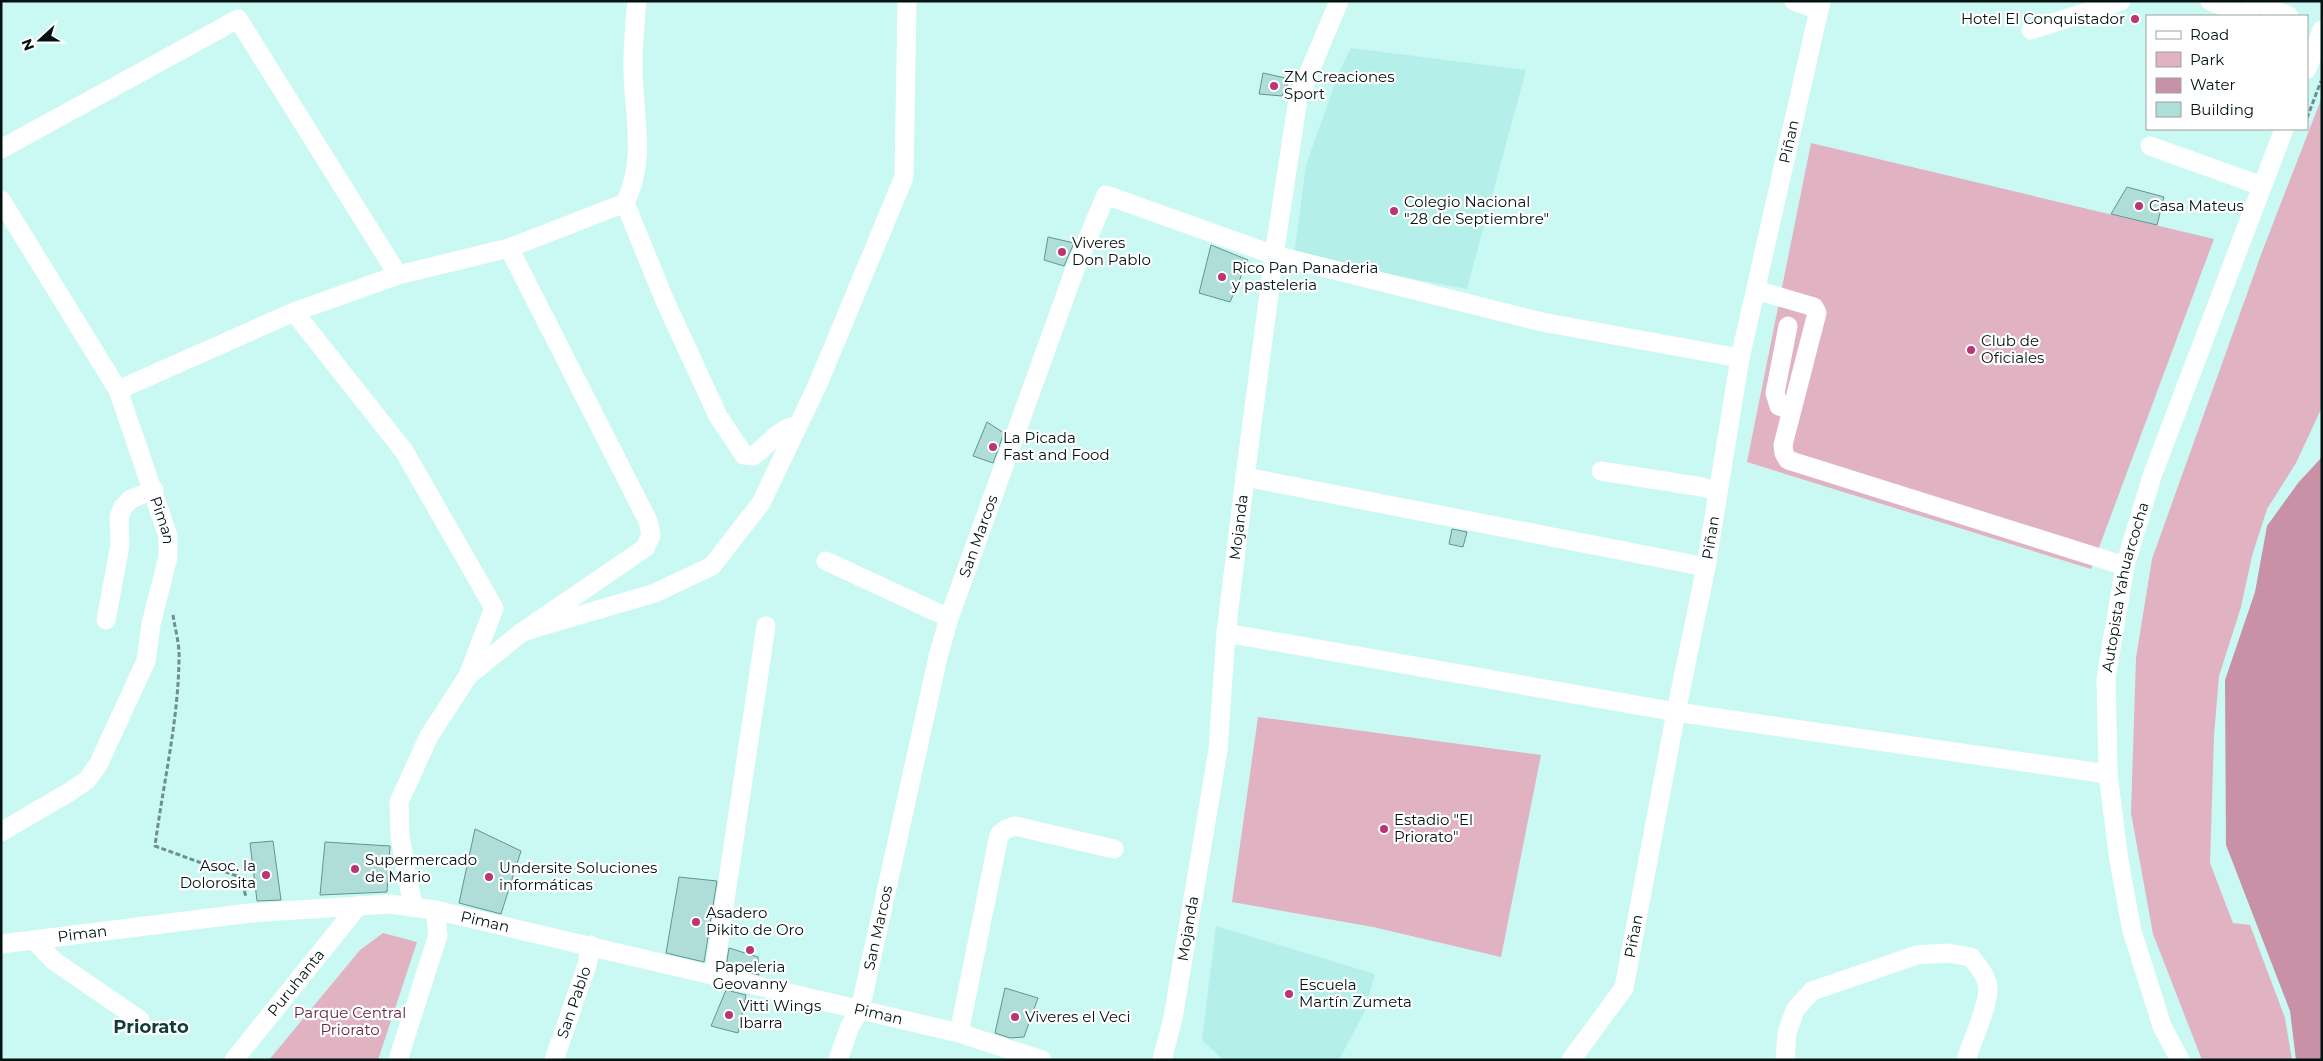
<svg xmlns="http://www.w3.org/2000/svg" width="2323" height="1061" font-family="Montserrat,sans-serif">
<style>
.built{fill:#b5efe9}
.green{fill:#e0b2c2}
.water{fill:#c991a5}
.building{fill:#afded9;stroke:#65928e}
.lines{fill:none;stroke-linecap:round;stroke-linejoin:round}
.path{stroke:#6e8f8c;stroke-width:3;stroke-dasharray:5 2.5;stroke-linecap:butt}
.minor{stroke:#fff;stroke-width:19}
.poi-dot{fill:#bb3474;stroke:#fff;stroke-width:2}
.labels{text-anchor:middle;stroke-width:4.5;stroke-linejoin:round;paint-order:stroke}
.poi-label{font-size:15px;fill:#031311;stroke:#fff;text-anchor:start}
.street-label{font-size:15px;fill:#031311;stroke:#fff}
.park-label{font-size:15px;fill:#692543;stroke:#fff}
.quarter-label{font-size:18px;font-weight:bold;fill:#0e3c39;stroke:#fff}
</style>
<rect width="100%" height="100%" fill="#caf9f4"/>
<g class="built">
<path d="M1351,48L1526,70L1467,289L1294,256L1306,165L1339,72Z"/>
<path d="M1216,926L1375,974L1364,1013L1339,1060H1223L1202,1040Z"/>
</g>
<g class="green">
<path d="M2322,97V407L2296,463L2267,509L2252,556L2241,607L2219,676L2214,735L2210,863L2233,923L2250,925L2285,1018L2292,1060H2202L2153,934L2131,813L2136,658L2152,559L2262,252Z"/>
<path d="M1811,143L2214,239L2091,569L1747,462Z"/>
<path d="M1258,717L1541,755L1501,957L1373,927L1232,902Z"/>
<path d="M383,933L417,942L378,1060H269L360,950Z"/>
</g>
<path class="water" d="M2322,457V1060H2296L2290,1011L2226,845L2225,680L2255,592L2267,526L2298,483Z"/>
<g class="building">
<path d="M1263,73L1290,79L1282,96L1259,94Z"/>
<path d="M2127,187L2164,197L2157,225L2111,214Z"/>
<path d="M1048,237L1074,243L1064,266L1044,260Z"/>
<path d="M1211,245L1248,260L1230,302L1199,293Z"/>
<path d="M987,422L1004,433L993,463L973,456Z"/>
<path d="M1452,529L1467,532L1463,547L1449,544Z"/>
<path d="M475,829L521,851L501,914L459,903Z"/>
<path d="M273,841L281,900L257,901L250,843Z"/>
<path d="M325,842L390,846L387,892L320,895Z"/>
<path d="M679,877L717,881L704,962L666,953Z"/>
<path d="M729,948L758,957L759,975L726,967Z"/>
<path d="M1005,988L1038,998L1024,1037L1010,1038L995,1033Z"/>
<path d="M726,990L746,995L738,1033L711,1026Z"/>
</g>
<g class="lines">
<g class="path">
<path d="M2307,118L2321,81"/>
<path d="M173,615C175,629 180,645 179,660C178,723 163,784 155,846L237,876L242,882L246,897"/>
</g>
<g class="minor">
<path d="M1794,1L1819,10"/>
<path d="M2210,1L2249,16"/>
<path d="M2253,1L2289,16"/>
<path d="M2031,30L2121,1"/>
<path d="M2307,69L2322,30"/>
<path d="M2150,146L2262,186"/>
<path d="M1,149L238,19L398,275"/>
<path id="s1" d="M1,200L118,390L168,536V557L151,624L146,661L98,765L87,780L71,791L1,832"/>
<path d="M625,203L665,301L718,416L744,455L753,456C768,446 778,428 797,426"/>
<path d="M1756,290L1814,307L1817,313L1783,445L1784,453L1788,460L2125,566"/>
<path d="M294,312L404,451L494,608L468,676L429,736L399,802L400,837L413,907"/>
<path d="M1788,326L1775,393L1779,406L1791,410"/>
<path d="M118,390L294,312L398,275L509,248L625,203C648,157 632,111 633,63C633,42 635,22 637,1"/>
<path d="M1601,471L1702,487L1718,492"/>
<path d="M1245,477L1706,567"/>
<path d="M826,561L949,618"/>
<path d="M106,620L120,545L119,517L123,507L131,499L154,490"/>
<path d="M522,632L655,593L712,566L761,503L817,386L904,177L907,1"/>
<path d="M1226,633L1676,712L2108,774"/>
<path d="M469,675L522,632L645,548L651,535L648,521L509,248"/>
<path d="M35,941L54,961L140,1020"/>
<path id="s2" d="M1,944L250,913L390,904L435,910L959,1033L1042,1060"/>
<path d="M714,974L766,626"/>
<path d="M959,1033L999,835L1006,829L1015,826L1114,849"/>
<path id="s3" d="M234,1060L358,906"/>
<path d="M398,1060L438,935L435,910"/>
<path id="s4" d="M554,1060L587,965L591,945"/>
<path id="s5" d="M838,1060L850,1026L860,1010L938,657L949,618L1075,269L1106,195L1274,255L1542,322L1740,358"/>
<path id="s6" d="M1162,1060L1173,1018L1218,750L1226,633L1245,477L1274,255L1298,99L1339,1"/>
<path id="s7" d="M1571,1060L1624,988L1676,712L1706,567L1740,358L1821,1"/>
<path d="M1785,1060L1787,1033L1795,1010L1812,991L1917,955L1948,953L1971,957C1978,966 1987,976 1988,988C1988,1008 1972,1040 1966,1060"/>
<path id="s8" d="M2180,1060L2162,1026L2132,931L2119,861L2108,774L2106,678L2125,566L2152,476L2284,129"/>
</g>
</g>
<g class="poi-dot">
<circle cx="2135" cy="19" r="5"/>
<circle cx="1274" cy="86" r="5"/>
<circle cx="2139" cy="206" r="5"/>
<circle cx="1394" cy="211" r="5"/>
<circle cx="1062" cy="252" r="5"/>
<circle cx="1222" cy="277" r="5"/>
<circle cx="1971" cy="350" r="5"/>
<circle cx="993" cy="447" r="5"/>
<circle cx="1384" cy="829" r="5"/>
<circle cx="355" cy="869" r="5"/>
<circle cx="266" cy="875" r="5"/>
<circle cx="489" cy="877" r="5"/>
<circle cx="696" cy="922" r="5"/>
<circle cx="750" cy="950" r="5"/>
<circle cx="1289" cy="994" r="5"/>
<circle cx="729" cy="1015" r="5"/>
<circle cx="1015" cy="1017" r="5"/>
</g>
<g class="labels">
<g class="poi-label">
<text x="2125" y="24" text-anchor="end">Hotel El Conquistador</text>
<text x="1284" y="82">ZM Creaciones<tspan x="1284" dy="17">Sport</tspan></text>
<text x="1404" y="207">Colegio Nacional<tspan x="1404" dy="17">"28 de Septiembre"</tspan></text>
<text x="2149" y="211">Casa Mateus</text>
<text x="1072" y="248">Viveres<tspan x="1072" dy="17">Don Pablo</tspan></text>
<text x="1232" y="273">Rico Pan Panaderia<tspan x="1232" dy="17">y pasteleria</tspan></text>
<text x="1981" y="346">Club de<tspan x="1981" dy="17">Oficiales</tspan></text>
<text x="1003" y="443">La Picada<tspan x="1003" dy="17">Fast and Food</tspan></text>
<text x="1394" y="825">Estadio "El<tspan x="1394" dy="17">Priorato"</tspan></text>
<text x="365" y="865">Supermercado<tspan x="365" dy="17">de Mario</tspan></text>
<text x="256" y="871" text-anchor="end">Asoc. la<tspan x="256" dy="17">Dolorosita</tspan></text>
<text x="499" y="873">Undersite Soluciones<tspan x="499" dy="17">informáticas</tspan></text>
<text x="706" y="918">Asadero<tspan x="706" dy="17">Pikito de Oro</tspan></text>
<text x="750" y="972" text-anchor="middle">Papeleria<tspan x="750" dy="17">Geovanny</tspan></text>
<text x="1299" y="990">Escuela<tspan x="1299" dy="17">Martín Zumeta</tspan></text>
<text x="739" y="1011">Vitti Wings<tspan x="739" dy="17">Ibarra</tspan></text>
<text x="1025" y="1022">Viveres el Veci</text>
</g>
<g class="street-label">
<text dy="5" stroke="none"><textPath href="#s7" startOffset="952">Piñan</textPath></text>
<text dy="5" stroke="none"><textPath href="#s1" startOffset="361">Piman</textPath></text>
<text dy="5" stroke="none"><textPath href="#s6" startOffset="539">Mojanda</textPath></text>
<text dy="5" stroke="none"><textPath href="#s5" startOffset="544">San Marcos</textPath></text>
<text dy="5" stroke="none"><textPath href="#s7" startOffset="548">Piñan</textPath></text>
<text dy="5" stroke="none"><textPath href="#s8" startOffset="486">Autopista Yahuarcocha</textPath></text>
<text dy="5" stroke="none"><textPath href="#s2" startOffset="488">Piman</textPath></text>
<text dy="5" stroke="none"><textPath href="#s5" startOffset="139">San Marcos</textPath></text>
<text dy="5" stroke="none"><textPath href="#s6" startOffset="134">Mojanda</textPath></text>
<text dy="5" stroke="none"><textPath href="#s2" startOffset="82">Piman</textPath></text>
<text dy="5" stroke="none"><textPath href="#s7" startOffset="142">Piñan</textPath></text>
<text dy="5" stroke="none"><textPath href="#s3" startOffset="99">Puruhanta</textPath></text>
<text dy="5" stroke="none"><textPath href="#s4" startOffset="61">San Pablo</textPath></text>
<text dy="5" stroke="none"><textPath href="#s2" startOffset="892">Piman</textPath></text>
</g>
<g class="park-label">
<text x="350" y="1018">Parque Central<tspan x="350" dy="17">Priorato</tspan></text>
</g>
<g class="quarter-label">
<text x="151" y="1033">Priorato</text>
</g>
</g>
<rect width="2323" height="1061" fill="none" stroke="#031311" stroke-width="5"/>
<rect x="2146" y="15" width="162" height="115" fill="#ffffff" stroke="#9aa1a0"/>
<rect x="2156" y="31" width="25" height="8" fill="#ffffff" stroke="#9aa1a0"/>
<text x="2190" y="40" font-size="15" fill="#031311">Road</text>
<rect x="2156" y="52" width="25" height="15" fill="#e0b2c2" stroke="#9aa1a0"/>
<text x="2190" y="65" font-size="15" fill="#031311">Park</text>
<rect x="2156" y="78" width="25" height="15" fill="#c991a5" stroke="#9aa1a0"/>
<text x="2190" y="90" font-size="15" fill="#031311">Water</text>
<rect x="2156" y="102" width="25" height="15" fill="#afded9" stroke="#9aa1a0"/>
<text x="2190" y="115" font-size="15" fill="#031311">Building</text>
<g transform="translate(40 40) rotate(249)" stroke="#ffffff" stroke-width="4" paint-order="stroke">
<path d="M0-4L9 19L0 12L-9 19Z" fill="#031311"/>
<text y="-8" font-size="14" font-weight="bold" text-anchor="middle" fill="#031311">N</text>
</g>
</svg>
